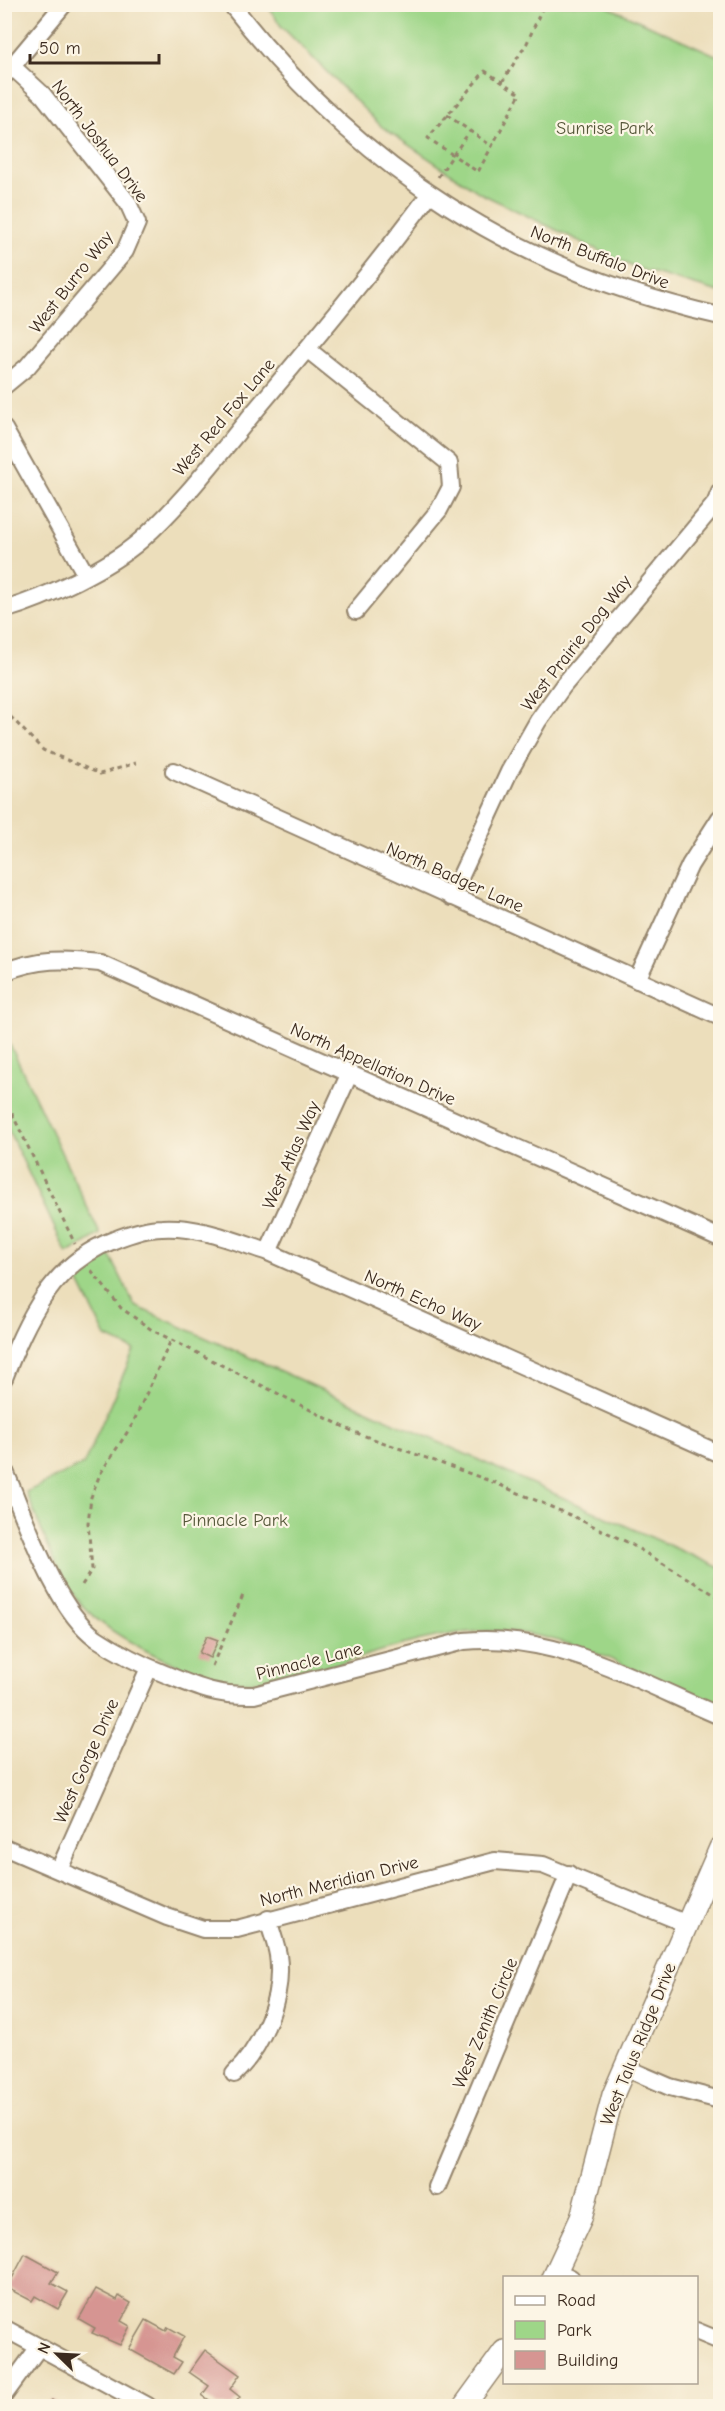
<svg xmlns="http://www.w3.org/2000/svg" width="725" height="2411" font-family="'Comic Neue',sans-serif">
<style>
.green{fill:#9ed688;stroke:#6c8053;stroke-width:1.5}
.building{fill:#d69592}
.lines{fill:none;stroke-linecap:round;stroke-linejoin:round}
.minor-casing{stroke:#94846c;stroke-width:20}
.tertiary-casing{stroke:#94846c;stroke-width:24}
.path{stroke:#94846c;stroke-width:3;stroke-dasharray:4.5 4.5;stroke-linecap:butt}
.minor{stroke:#fff;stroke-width:16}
.tertiary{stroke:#fff;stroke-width:21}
.labels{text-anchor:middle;stroke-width:4.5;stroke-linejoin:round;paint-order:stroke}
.park-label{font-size:18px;fill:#545538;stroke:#fcf5e5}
.street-label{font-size:18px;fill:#3b2a1e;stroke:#fcf5e5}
</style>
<rect width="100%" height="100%" fill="#fcf5e5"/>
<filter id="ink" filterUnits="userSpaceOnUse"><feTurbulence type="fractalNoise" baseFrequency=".0167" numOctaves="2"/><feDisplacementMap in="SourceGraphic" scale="12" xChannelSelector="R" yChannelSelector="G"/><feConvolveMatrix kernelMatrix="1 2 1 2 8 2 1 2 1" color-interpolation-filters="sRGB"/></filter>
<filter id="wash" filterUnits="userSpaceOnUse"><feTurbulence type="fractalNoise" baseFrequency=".008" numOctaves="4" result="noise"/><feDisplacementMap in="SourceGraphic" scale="24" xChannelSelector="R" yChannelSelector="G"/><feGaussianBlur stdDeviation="1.35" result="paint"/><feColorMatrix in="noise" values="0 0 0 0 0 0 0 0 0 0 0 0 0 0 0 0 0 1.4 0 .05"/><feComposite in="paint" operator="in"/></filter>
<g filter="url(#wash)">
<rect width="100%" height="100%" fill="#ecdebb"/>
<g class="green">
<path d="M267,5H604L720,57L719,292L633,267L480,193L382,127L281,26Z"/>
<path d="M5,1034L100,1234L67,1254L5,1123Z"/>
<path d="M109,1253L135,1306L720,1568V1710C649,1678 566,1628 486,1631C419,1632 350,1665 283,1678C266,1681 243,1684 225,1680C180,1671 104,1635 76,1598C54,1568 41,1527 26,1492L84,1464L134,1350L106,1337L75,1274Z"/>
</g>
<g id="blocks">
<g class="building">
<path d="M207,1636L218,1640L210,1658L199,1653Z"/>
<path d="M25,2254L58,2272L51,2283L68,2292L58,2309L35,2296L32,2301L7,2288Z"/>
<path d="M96,2289L117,2300L119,2296L131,2303L121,2321L130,2326L120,2345L92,2333L95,2328L79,2319Z"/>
<path d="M146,2320L166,2331L168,2327L184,2336L173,2357L182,2362L174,2374L129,2349Z"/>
<path d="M205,2350L240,2375L230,2389L240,2397L233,2406H218L202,2395L209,2386L189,2372Z"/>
<path d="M52,2400L60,2406H46Z"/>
</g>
</g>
</g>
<g filter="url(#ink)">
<use href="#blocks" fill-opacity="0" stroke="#94846c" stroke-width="1.5"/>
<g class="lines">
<g class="minor-casing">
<g id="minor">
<path d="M231,4C359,169 517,271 720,316"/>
<path d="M4,59L43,95L128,203L137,223L125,251L27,367L4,386"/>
<path d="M4,76L64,4"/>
<path d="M307,349L449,463L451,487L439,510L356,611"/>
<path d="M4,429L86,575"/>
<path d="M4,610C45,598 109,568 141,540C184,502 219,454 255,411C315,340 374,269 429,195"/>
<path d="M174,771L720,1017"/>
<path d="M451,897L509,772L538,721L563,686L715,504L720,492"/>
<path d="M4,972C38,958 63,959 100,963L720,1238"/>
<path d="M637,980L690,865L720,818"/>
<path d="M268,1252L349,1075"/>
<path d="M4,1378C27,1320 52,1263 114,1240C129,1234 146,1228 162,1228C199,1226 234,1241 268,1252L720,1454"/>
<path d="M4,1469C25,1517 54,1608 96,1638C117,1652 142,1665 165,1674C199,1688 217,1696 254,1695L464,1641C556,1632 639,1682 720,1716"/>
<path d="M4,1847L167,1917L203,1929H237L495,1861L543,1865L687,1924"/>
<path d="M59,1870L149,1668"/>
<path d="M626,2068L670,2087L720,2100"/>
<path d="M234,2074C263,2046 284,1996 278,1955C276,1943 271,1931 268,1919"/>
<path d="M437,2187L569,1874"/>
<path d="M556,2271L571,2278"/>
<path d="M4,2328L148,2406"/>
<path d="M696,2331L720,2341"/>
<path d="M4,2395L39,2347"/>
</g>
</g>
<g class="tertiary-casing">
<g id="tertiary">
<path d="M553,2278L581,2218L613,2095L720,1848"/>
<path d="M464,2406L504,2351"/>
</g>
</g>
<g class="path">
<path d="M502,82L527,43L544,4"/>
<path d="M447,115L493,147"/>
<path d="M438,177L453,155L428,138L485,71L520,94L478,172L453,155L470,131"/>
<path d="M4,710L43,750L100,774L136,763"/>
<path d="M4,1097L75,1244"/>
<path d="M91,1270L121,1308L152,1330L354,1432L493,1482L570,1515L629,1543L720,1598"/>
<path d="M82,1585L92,1569L88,1523L91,1497L100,1474L132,1425L171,1340"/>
<path d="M212,1666L244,1593"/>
</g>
<use href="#minor" class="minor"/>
<use href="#tertiary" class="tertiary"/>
</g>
</g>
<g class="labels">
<g class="park-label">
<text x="605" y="134">Sunrise Park</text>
<text x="235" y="1526">Pinnacle Park</text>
</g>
<g class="street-label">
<text transform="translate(100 141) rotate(53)" y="6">North Joshua Drive</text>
<text transform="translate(600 257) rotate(21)" y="6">North Buffalo Drive</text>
<text transform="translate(71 282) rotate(-52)" y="6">West Burro Way</text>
<text transform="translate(224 417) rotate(-50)" y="6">West Red Fox Lane</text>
<text transform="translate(576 643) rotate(-52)" y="6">West Prairie Dog Way</text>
<text transform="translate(455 877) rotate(24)" y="6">North Badger Lane</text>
<text transform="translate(373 1064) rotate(24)" y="6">North Appellation Drive</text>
<text transform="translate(291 1155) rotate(-66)" y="6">West Atlas Way</text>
<text transform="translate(423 1300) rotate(24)" y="6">North Echo Way</text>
<text transform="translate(309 1661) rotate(-14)" y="6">Pinnacle Lane</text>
<text transform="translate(86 1761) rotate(-66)" y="6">West Gorge Drive</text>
<text transform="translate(339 1881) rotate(-14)" y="6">North Meridian Drive</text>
<text transform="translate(485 2023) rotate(-67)" y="6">West Zenith Circle</text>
<text transform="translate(638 2044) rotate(-68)" y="6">West Talus Ridge Drive</text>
</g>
</g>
<rect width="725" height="2411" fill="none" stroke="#fcf5e5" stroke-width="24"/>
<rect x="503" y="2276" width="195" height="108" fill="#fcf5e5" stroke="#afa495" stroke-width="1.5"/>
<rect x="515" y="2296" width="30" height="9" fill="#ffffff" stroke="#afa495" stroke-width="1.5"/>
<text x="557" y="2306" font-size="18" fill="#3b2a1e">Road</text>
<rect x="515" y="2321" width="30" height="18" fill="#9ed688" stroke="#afa495" stroke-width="1.5"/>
<text x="557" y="2336" font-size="18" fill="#3b2a1e">Park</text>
<rect x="515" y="2351" width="30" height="18" fill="#d69592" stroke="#afa495" stroke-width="1.5"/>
<text x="557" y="2366" font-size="18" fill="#3b2a1e">Building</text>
<g transform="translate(57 2354) rotate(294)" stroke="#fcf5e5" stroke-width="4.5" paint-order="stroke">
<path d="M0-4.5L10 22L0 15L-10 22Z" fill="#3b2a1e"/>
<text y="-9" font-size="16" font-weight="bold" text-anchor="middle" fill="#3b2a1e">N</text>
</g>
<path d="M30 54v9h129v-9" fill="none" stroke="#3b2a1e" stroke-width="3"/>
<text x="39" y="54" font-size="18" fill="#3b2a1e" stroke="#fcf5e5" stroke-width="4.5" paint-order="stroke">50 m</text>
</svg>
